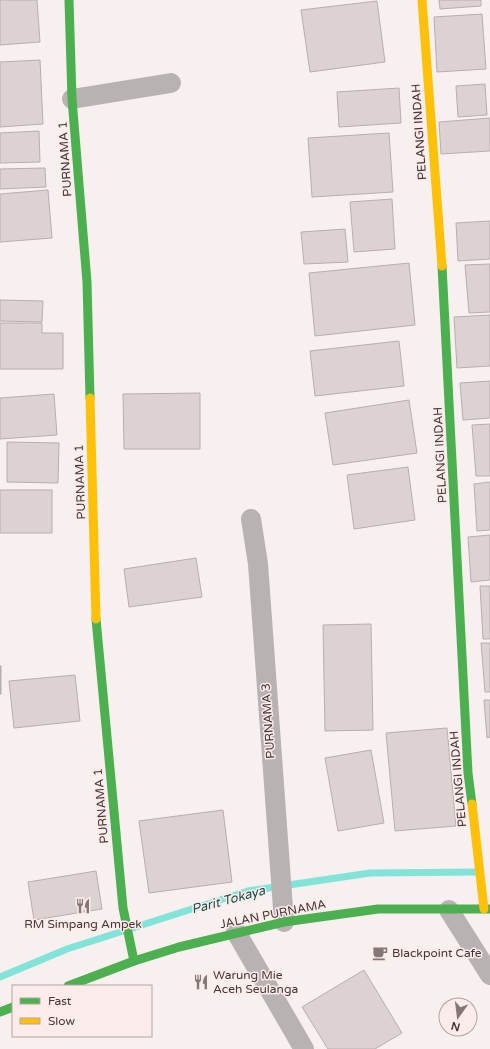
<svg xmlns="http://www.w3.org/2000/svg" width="490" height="1049" font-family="'Varela Round',sans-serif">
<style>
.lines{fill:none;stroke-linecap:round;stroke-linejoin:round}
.stream{stroke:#82e4d9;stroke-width:7}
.building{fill:#ddd2d2;stroke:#b9aeae}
.street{stroke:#b8b2b2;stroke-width:20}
.fast{stroke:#4caf50;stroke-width:9}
.slow{stroke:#ffc107;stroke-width:9}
.labels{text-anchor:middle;stroke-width:3;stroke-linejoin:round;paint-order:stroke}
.street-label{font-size:12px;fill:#463636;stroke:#fcebeb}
.poi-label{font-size:12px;fill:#463636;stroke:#fcebeb;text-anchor:start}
.water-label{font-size:13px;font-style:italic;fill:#13514a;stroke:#fcebeb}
</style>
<rect width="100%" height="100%" fill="#f8efef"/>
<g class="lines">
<path class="stream" d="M0,977L67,949L248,891L370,873L478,872"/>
</g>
<g class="building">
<path d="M0,0H37L40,42L0,45Z"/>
<path d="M439,0H481V6L440,9Z"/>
<path d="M377,1L385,62L310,72L301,10Z"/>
<path d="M482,14L486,69L437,72L434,17Z"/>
<path d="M40,60L43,124L0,127V62Z"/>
<path d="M485,84L487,115L458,117L456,86Z"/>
<path d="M399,88L401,123L339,127L337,92Z"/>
<path d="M490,118V151L441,154L439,122Z"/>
<path d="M39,131L40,162L0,163V133Z"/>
<path d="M389,133L393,192L312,197L308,138Z"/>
<path d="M45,168L46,187L0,189V169Z"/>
<path d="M48,190L52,238L0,242V194Z"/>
<path d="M392,199L395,249L354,252L350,202Z"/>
<path d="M490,221V259L458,261L456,223Z"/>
<path d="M345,229L348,262L304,264L301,232Z"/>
<path d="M409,263L415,325L315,336L309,273Z"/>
<path d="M490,264V312L469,313L465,265Z"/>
<path d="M0,300L43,301L42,322L0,321Z"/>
<path d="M490,315V366L457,368L454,317Z"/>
<path d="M0,323H42V333H63V369H0Z"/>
<path d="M399,341L404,386L315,396L310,351Z"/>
<path d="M490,381V418L463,420L460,383Z"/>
<path d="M200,393V449H124L123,394Z"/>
<path d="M54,394L57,435L0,439V398Z"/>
<path d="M409,400L417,453L333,465L325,413Z"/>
<path d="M490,424V476H476L472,425Z"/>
<path d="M7,442L59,443L58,483L7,482Z"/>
<path d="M408,467L415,520L354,529L347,475Z"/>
<path d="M490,482V530L477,531L474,484Z"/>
<rect x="0" y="490" width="52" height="43"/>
<path d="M490,535V580L471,582L468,537Z"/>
<path d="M196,558L202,597L129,607L124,569Z"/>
<path d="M480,586H490V639H483Z"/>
<path d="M371,624L373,730L325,731L323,625Z"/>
<path d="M481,643H490V692H485Z"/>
<rect x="0" y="666" width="1" height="28"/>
<path d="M75,675L80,721L14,728L9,681Z"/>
<path d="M484,700H490V737L487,738Z"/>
<path d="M447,728L456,826L395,831L386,733Z"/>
<path d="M371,750L384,823L338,831L325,758Z"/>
<path d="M223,810L232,882L149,893L139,821Z"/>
<path d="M96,871L102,909L34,920L28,882Z"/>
<path d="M364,970L402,1033L375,1049H328L302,1007Z"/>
</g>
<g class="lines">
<g class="street">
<path d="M72,99L171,83"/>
<path d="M251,519L258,564L284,922"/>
<path d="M449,910L490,975"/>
<path d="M236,932L304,1049"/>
</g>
<g class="fast">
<path d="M69,0L72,99L87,282L90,398"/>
<path d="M442,266L468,773L472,804"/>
<path d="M96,619L123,908L134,961"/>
<path d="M68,986L134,961L179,947L284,922L378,909H490"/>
<path d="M0,1012L13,1007"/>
</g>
<g class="slow">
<path d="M422,0L442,266"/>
<path d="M90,398L96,619"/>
<path d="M472,804L484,909"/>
</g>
</g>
<defs>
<g id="restaurant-bare" transform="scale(1.2)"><path d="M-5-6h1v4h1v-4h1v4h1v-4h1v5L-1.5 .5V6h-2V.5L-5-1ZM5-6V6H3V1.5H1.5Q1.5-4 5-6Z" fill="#847777" stroke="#fcebeb" stroke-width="2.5" paint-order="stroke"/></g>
<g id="cafe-bare" transform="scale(1.2)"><path d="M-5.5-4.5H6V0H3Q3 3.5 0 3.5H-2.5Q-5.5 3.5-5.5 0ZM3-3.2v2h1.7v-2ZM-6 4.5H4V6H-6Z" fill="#847777" stroke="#fcebeb" stroke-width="2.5" paint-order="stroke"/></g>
</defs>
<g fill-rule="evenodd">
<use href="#restaurant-bare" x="83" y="906"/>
<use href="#cafe-bare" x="380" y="953"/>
<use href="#restaurant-bare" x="201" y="982"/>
</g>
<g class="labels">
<g class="street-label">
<text transform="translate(419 132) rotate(-94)" y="4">PELANGI INDAH</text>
<text transform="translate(65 159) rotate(-94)" y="4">PURNAMA 1</text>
<text transform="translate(440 455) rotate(-93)" y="4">PELANGI INDAH</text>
<text transform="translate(80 482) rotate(-92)" y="4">PURNAMA 1</text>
<text transform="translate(268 721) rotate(-94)" y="4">PURNAMA 3</text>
<text transform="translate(458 779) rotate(-95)" y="4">PELANGI INDAH</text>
<text transform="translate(101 806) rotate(-95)" y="4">PURNAMA 1</text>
<text transform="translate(273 914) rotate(-11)" y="4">JALAN PURNAMA</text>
</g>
<g class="poi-label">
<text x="83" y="928" text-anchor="middle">RM Simpang Ampek</text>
<text x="392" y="957">Blackpoint Cafe</text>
<text x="213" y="979">Warung Mie<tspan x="213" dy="14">Aceh Seulanga</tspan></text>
</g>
<g class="water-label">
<text transform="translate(228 899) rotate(-15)" y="5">Parit Tokaya</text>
</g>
</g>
<rect x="12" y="985" width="140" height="52" fill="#fcebeb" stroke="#b3a3a3"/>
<rect x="20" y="998" width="20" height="6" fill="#4caf50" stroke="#b3a3a3"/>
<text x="48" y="1005" font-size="12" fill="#463636">Fast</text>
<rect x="20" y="1018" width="20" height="6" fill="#ffc107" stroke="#b3a3a3"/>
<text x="48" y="1025" font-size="12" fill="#463636">Slow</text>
<g transform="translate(458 1017) rotate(194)"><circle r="19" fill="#fcebeb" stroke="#b3a3a3"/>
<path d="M0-3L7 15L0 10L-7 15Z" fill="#847777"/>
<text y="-6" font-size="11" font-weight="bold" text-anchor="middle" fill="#463636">N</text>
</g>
</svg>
